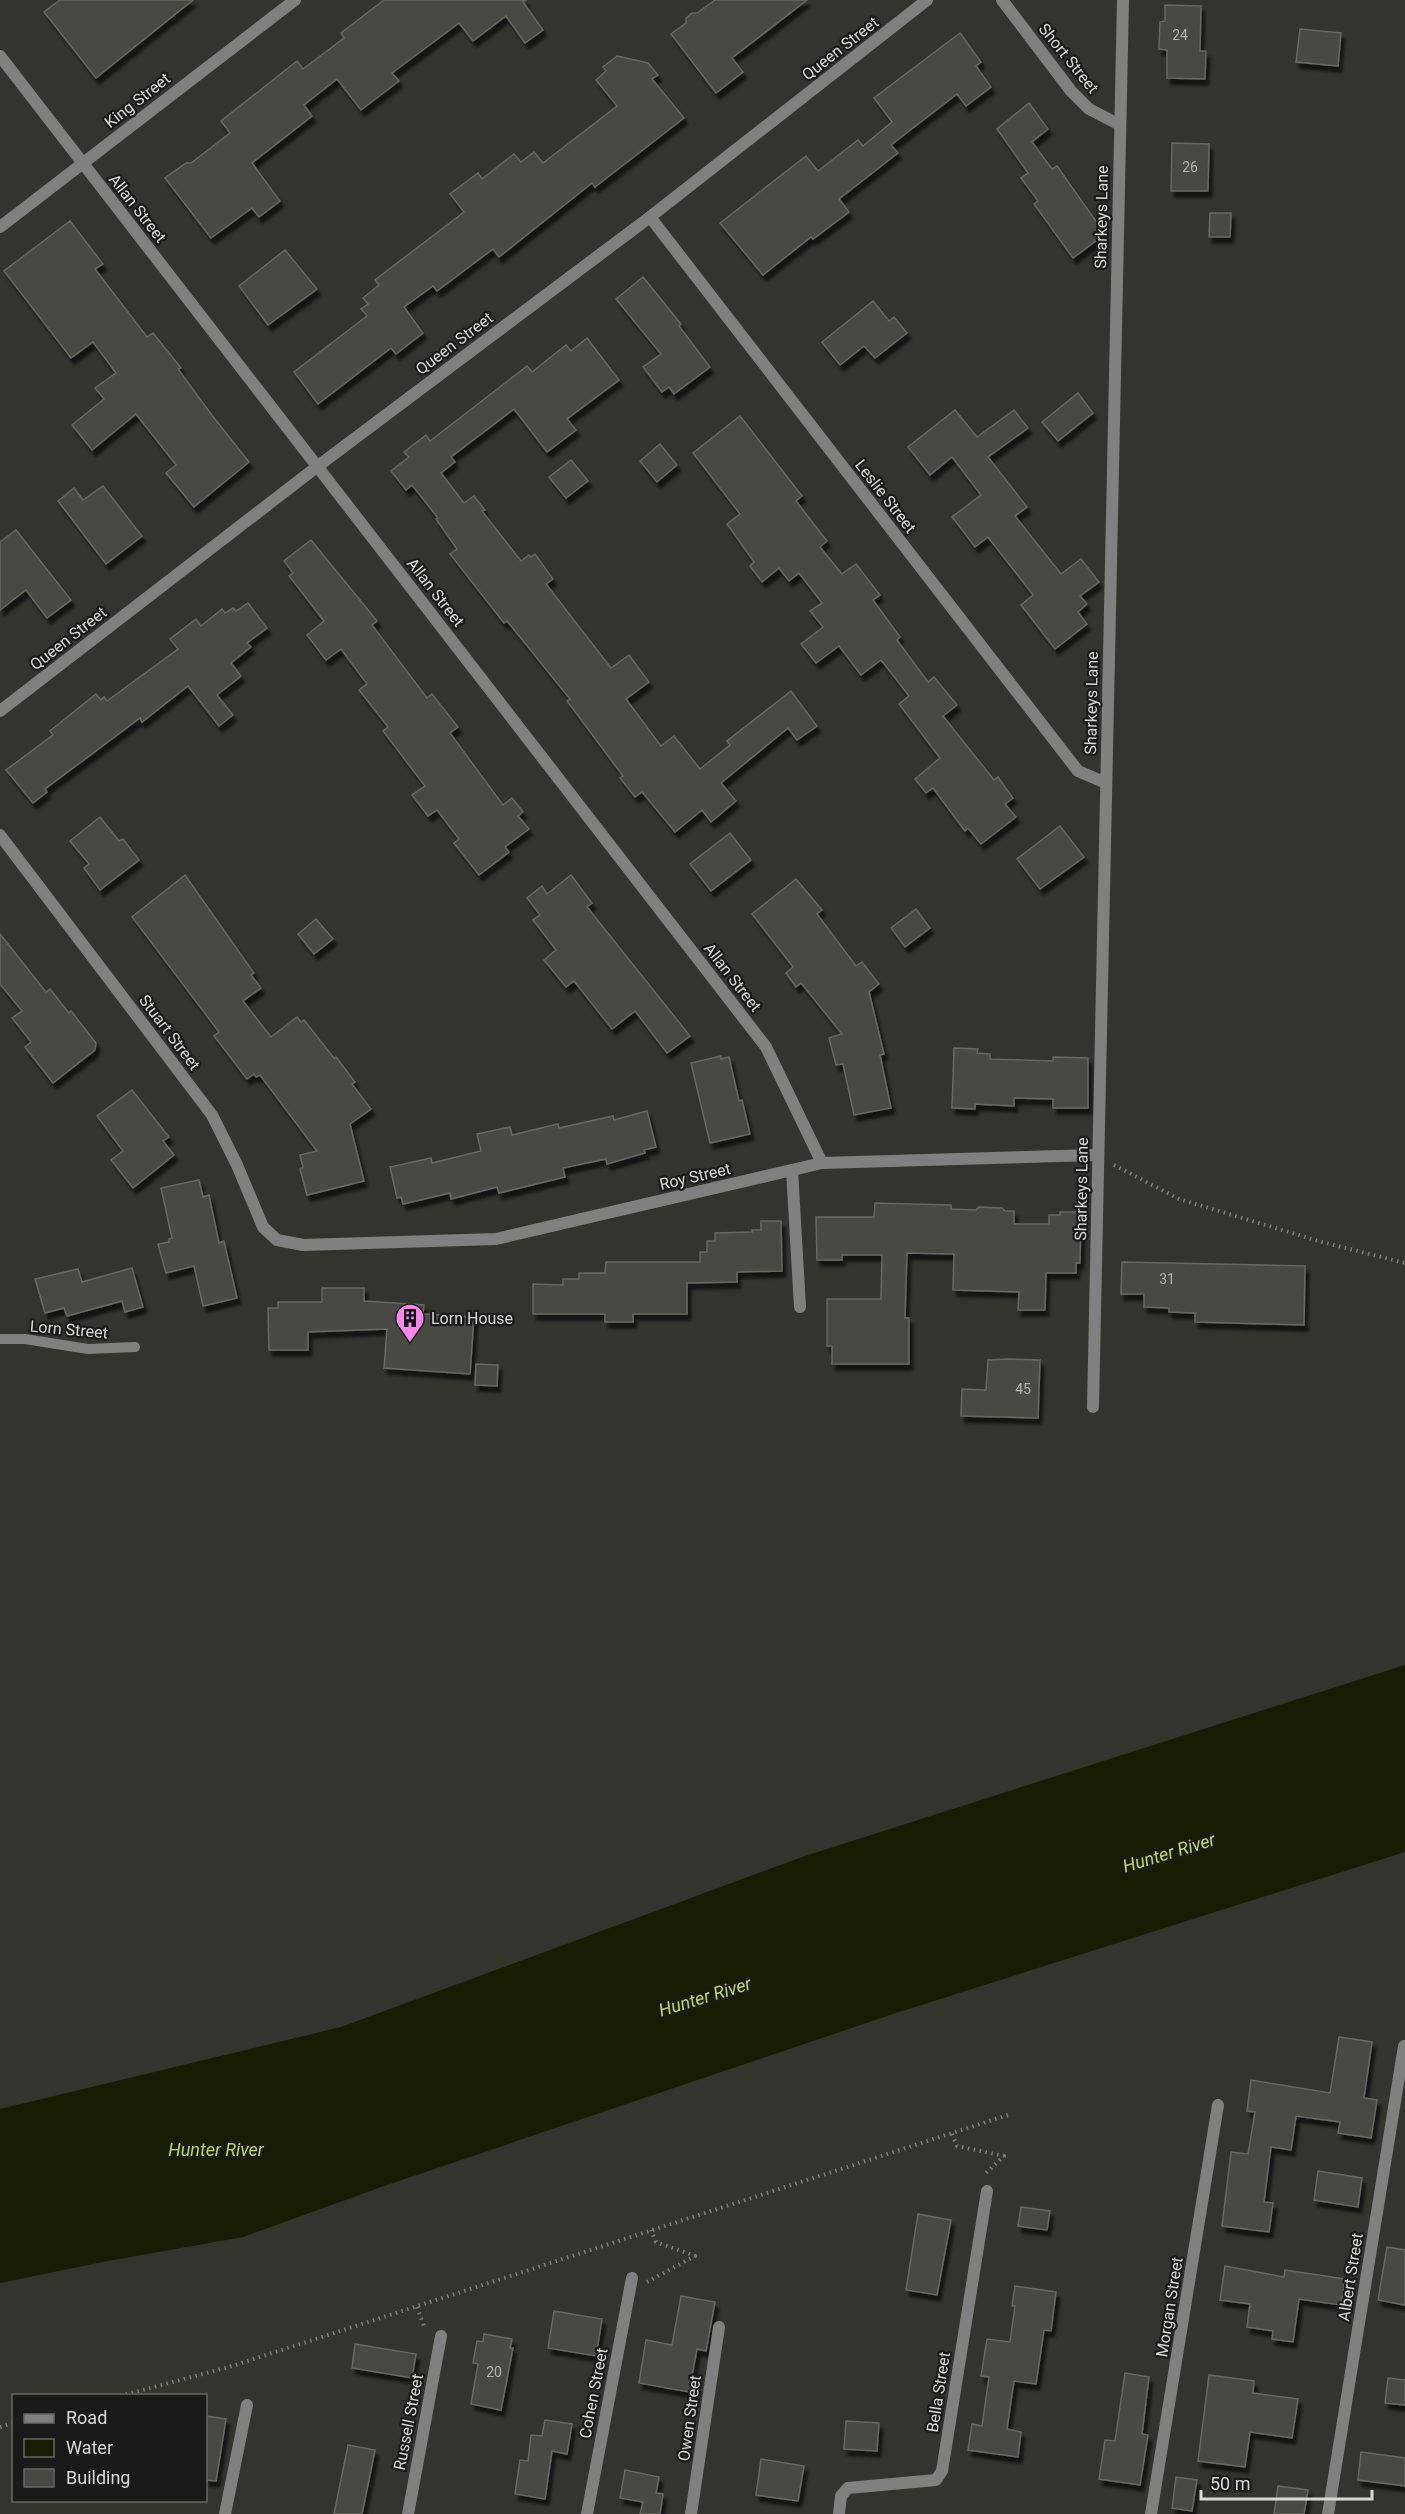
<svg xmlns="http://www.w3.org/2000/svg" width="1405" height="2514" font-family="Roboto,sans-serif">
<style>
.water{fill:#171d03}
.building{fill:#474943;stroke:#676962;stroke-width:1.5;filter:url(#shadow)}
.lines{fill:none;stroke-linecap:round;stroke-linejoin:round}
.path{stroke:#80827d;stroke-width:4;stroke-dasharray:1.5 4.5;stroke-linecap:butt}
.lane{stroke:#80817e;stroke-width:10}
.street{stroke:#80817e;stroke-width:12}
.labels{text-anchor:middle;stroke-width:4.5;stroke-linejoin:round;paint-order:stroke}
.number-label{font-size:14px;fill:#b4b6b1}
.street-label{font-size:16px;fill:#d9dad6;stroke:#1a1b19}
.poi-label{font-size:16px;fill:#d9dad6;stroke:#1a1b19;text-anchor:start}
.water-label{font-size:18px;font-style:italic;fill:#bbd866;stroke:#1a1b19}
</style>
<defs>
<filter id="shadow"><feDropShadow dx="3.5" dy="6" stdDeviation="1.5" flood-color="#0009"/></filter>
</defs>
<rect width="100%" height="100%" fill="#32342e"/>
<path class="water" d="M1405,1665V1852L896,2013L387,2185L243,2237L108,2261L0,2283V2109L341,2027L805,1856Z"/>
<g class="building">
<path d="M60,0H193L96,78L44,12Z"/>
<path d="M384,0H526L523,2L543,30L525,43L506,16L473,41L459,23L392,73L399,81L361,110L337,79L304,105L312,116L252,163L280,201L259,217L252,208L211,238L165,178L186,163H191L230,133L221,121L297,61L303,69L344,38L341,33Z"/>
<path d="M715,0H807L732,58L743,72L716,93L671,34L686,23V18L692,13H697Z"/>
<path d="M1165,5L1201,6L1200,51H1206L1205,79L1167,78V50L1159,49L1160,22L1165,21Z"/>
<path d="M1300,29L1341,33L1338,66L1296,62Z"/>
<path d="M960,33L981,62L976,66L991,87L966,106L957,94L891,145L898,153L839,199L849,212L813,239L811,237L763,275L720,223L806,156L818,171L858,140L863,146L892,122L874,98Z"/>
<path d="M617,56L648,63L658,75L652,79L684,118L595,187L592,183L499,257L493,249L437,291L433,286L404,307L423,333L396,354L391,348L318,404L294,372L367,316L361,309L368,304L363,298L379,285L375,280L464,212L450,194L478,173L482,179L514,154L521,162L534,152L543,163L617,106L596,80L606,71L603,67Z"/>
<path d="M1029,103L1048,129L1032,142L1052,169L1057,166L1105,234L1073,258L1034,204L1038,201L1021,178L1028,173L997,129Z"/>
<path d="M1172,143L1209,144L1208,191H1171Z"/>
<path d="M1210,213H1231L1230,237H1209Z"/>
<path d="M70,221L103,264L95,269L147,337L153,333L181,368L178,369L211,414L249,462L194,507L166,473L176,465L136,414L92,450L72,425L104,399L95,388L116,373L93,342L71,358L4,271Z"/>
<path d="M285,250L317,289L268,325L239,286Z"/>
<path d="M643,277L681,324L679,326L710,367L674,394L669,387L662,392L643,367L661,354L616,299Z"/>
<path d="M873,301L889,321L894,317L907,333L875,358L864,346L840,365L822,342Z"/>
<path d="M587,338L619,380L567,419L576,430L547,452L514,409L451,457L455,462L441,473L464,503L474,496L485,510L482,511L521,561L529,555L531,557L535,554L553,579L546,584L611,668L629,655L649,682L626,699L661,746L674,736L700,769L730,745L727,741L791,691L817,726L797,740L788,728L721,783L736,801L711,822L702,810L675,832L642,792L635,797L620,778L623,776L567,701L570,699L507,621L504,623L450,554L457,549L436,519L438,518L412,485L406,490L391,471L409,457L404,452L426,435L430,441L527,366L532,372L566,345L571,351Z"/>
<path d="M1078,393L1093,413L1058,441L1042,422Z"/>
<path d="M955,410L977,437L1014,410L1028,428L988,457L1027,507L1015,516L1061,574L1081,559L1099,582L1080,596L1087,604L1078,612L1087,624L1055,649L1021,605L1033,595L988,537L975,547L952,517L981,495L952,457L930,475L908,447Z"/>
<path d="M740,416L802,496L796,501L827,541L820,547L842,574L856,564L880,595L873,600L900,637L897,640L928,682L934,677L957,705L943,716L994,780L998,777L1013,798L1005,804L1016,817L981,844L968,828L965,831L933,788L926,793L915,779L940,758L899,704L909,696L881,660L861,675L839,646L816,663L801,644L823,627L810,611L822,603L799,573L789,581L779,568L762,582L750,566L754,562L727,524L740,514L693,453Z"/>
<path d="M660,444L677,465L657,482L640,461Z"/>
<path d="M571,460L588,481L566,498L549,477Z"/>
<path d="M103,486L142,536L106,564L58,501L74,488L83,500Z"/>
<path d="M16,530L71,600L47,618L26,590L0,610V542Z"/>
<path d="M311,540L377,621L372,625L427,698L432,694L458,727L450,733L503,805L512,798L523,812L518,816L529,829L505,847L509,852L479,875L454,843L459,839L437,810L428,816L412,795L425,786L383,731L388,727L359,690L367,684L341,649L326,660L307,635L324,621L289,576L293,573L284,561Z"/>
<path d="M248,603L267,628L247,643L251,647L231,663L241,676L217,695L233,715L219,726L188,686L142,722L140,718L45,789L47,792L33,803L6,770L53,735L50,731L96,694L101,700L104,697L107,701L178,649L170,639L196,619L201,626L222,609L225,613L233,608L236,611Z"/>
<path d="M100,817L119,841L123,839L139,860L100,890L84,868L89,864L70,841Z"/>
<path d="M1060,826L1084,857L1040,889L1017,859Z"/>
<path d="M730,833L751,860L711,891L690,864Z"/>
<path d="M185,875L254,973L251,975L261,988L243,1001L271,1037L297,1017L301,1022L304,1020L334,1058L336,1057L355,1082L352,1084L371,1109L350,1124L364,1181L307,1195L300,1169L303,1167L300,1155L317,1151L260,1075L256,1077L254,1074L247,1079L214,1036L219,1032L132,917Z"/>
<path d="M571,875L592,903L587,907L690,1036L667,1053L635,1011L612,1029L574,981L566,987L544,960L556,950L533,920L540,915L527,898L542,886L547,894Z"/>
<path d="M796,879L822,910L817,914L856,966L862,962L879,984L869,992L884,1054L880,1055L891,1108L854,1115L843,1064L836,1065L829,1038L842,1034L801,983L796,987L786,973L793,967L752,914Z"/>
<path d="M916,909L930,928L905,947L891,928Z"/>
<path d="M316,919L333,939L314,954L298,934Z"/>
<path d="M0,934L46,992L50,989L69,1013L71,1011L96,1043L95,1050L53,1083L25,1047L31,1042L12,1018L22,1011L0,984Z"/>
<path d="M954,1048L978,1049L977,1053L990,1054V1059L1053,1061V1057L1088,1058V1108H1053V1099L1014,1098V1106L975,1104V1109L952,1108Z"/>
<path d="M721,1056V1059L729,1057L739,1101L742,1100L750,1134L710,1143L691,1063Z"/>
<path d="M132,1090L169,1137L163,1141L174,1155L133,1188L111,1160L123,1151L97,1116Z"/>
<path d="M647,1111L656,1147L644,1150L645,1153L607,1164L606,1159L563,1168L565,1177L499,1193L497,1187L451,1199L450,1193L403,1204L401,1197L397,1198L390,1167L431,1158L432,1163L481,1151L477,1134L510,1127L512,1135L558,1124L559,1128L613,1116L614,1120Z"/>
<path d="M199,1180L203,1197L209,1195L219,1243L224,1241L237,1298L203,1306L194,1266L166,1273L158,1244L169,1242V1239L172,1238L161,1188Z"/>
<path d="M875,1203L951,1205V1209L976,1210L979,1207L1002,1208L1005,1211H1014V1224H1049V1215H1060V1212H1081L1080,1263H1076V1273H1046L1045,1310H1018L1019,1292L953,1290L954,1254L907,1253L905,1318H909V1364H832V1346H827V1299H881L882,1255H842V1260H817L816,1217H874Z"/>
<path d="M761,1221H781L782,1271L737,1272V1282L687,1283V1314H633V1322H605V1314H533V1284L563,1285V1279H579V1273H605L606,1262H700V1252H707V1241H715V1233L752,1232V1230H761Z"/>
<path d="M1122,1262L1305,1266L1304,1325L1195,1322V1313L1169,1312V1308L1144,1307V1294H1121Z"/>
<path d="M132,1268L143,1307L125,1312L122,1301L67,1316L64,1308L45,1313L35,1279L78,1269L82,1282Z"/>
<path d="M322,1288H364V1301L424,1305L423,1314L474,1317L470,1374L384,1368L387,1329L308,1332V1350H269L268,1308H278V1302H322Z"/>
<path d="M1009,1359L1040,1360L1038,1418L961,1416L962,1389L986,1390L988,1360Z"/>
<path d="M476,1364L498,1365L497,1386L475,1385Z"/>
<path d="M1339,2037L1372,2042L1364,2098L1377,2100L1371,2138L1338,2133L1340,2122L1296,2116L1291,2150L1271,2147L1264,2202L1273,2203L1269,2232L1222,2226L1231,2152L1248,2154L1255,2112L1247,2111L1251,2080L1330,2093Z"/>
<path d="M1318,2171L1362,2178L1358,2207L1314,2200Z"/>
<path d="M1021,2207L1050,2211L1047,2230L1018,2226Z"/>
<path d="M918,2214L951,2220L937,2295L906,2290Z"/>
<path d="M1387,2247L1405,2250V2305L1378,2300Z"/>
<path d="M1225,2266L1284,2277L1285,2270L1345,2279L1341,2305L1299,2299L1293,2342L1272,2339L1273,2331L1247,2327L1250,2304L1220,2300Z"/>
<path d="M1015,2286L1056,2292L1051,2331L1044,2330L1036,2384L1014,2381L1007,2429L1021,2432L1018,2457L968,2450L972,2424L982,2426L989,2377L981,2376L987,2339L1010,2342L1015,2306H1012Z"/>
<path d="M681,2296L715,2302L706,2351L697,2349L689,2392L639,2383L646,2340L672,2345Z"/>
<path d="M554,2311L602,2319L596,2356L548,2348Z"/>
<path d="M484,2334L512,2339L510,2348H513L501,2410L471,2404L478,2364L473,2363L477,2341L483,2342Z"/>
<path d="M355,2344L416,2354L412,2378L352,2368Z"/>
<path d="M1125,2373L1149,2377L1142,2434L1148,2435L1140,2485L1099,2479L1105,2440L1115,2441Z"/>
<path d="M1209,2375L1254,2381L1253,2393L1298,2399L1292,2438L1250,2432L1245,2467L1198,2461Z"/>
<path d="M1388,2378L1405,2380V2405L1385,2403Z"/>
<path d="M206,2416L226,2419L216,2481L206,2480Z"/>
<path d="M545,2420L572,2424L567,2454L552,2451L545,2499L515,2494L520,2460L528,2461L531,2435L542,2436Z"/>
<path d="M846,2421L879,2423L877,2451L844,2449Z"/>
<path d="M348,2445L375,2450L362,2514H334Z"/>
<path d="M1361,2452L1405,2458V2486L1358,2480Z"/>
<path d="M761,2459L804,2466L798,2501L756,2495Z"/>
<path d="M625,2470L659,2477L656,2493L663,2494L660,2514H640L643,2502L620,2498Z"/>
<path d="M1176,2477L1197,2480L1192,2511L1172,2508Z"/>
<path d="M1278,2486L1308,2490L1304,2514H1274Z"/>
</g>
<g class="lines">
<g class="path">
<path d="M1114,1165L1179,1199L1322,1242L1405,1263"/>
<path d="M952,2134L957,2146L1004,2156L984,2175"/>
<path d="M647,2282L695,2256L656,2242L651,2230"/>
<path d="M417,2307L425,2329"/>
<path d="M120,2396L229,2367L1011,2114"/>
<path d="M0,2427L14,2423"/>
</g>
<path class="lane" d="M0,1339H25L88,1349L135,1347"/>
<g class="street">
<path d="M1002,0L1071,91L1089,109L1120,125"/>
<path d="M0,56L766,1047L822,1163"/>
<path d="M650,217L1078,771L1106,783"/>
<path d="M0,227L295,0"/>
<path d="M0,711L318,466L650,217L927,0"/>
<path d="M0,835L212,1115L237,1165L263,1227L277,1240L303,1245L496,1239L822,1163L1097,1155"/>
<path d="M792,1170L800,1307"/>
<path d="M1093,1407L1123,0"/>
<path d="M225,2514L247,2405"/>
<path d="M408,2514L441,2336"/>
<path d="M587,2514L632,2278"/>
<path d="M691,2514L719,2327"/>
<path d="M839,2514L841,2496L848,2488L936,2480L942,2471L987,2191"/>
<path d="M1151,2514L1218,2105"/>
<path d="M1328,2514L1404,2046"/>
</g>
</g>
<defs>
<g id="building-pin" transform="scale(1.5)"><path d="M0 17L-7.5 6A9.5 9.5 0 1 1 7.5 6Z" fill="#f788eb" stroke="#1a1b19"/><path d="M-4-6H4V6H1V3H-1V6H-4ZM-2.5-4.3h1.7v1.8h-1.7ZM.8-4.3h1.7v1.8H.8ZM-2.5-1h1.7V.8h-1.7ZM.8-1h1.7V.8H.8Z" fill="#111"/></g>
</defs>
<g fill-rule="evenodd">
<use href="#building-pin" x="410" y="1318"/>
</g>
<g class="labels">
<g class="number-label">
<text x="1180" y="40">24</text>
<text x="1190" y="172">26</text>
<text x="1167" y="1284">31</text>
<text x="1023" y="1394">45</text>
<text x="494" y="2377">20</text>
</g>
<g class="street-label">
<text transform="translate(840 48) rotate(-38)" y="6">Queen Street</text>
<text transform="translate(1069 58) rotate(51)" y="6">Short Street</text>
<text transform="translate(137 100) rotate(-38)" y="6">King Street</text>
<text transform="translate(138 208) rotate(52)" y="6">Allan Street</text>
<text transform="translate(1101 217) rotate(-89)" y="6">Sharkeys Lane</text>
<text transform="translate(454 343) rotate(-37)" y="6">Queen Street</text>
<text transform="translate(886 496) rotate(52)" y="6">Leslie Street</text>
<text transform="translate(436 592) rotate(52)" y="6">Allan Street</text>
<text transform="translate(68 638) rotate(-38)" y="6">Queen Street</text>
<text transform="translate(1091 703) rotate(-89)" y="6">Sharkeys Lane</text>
<text transform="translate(733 977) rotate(52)" y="6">Allan Street</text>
<text transform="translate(170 1032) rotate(53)" y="6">Stuart Street</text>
<text transform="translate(695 1176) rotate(-13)" y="6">Roy Street</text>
<text transform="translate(1081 1189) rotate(-89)" y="6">Sharkeys Lane</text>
<text transform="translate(69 1329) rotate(5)" y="6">Lorn Street</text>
<text transform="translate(1350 2277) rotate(-81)" y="6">Albert Street</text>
<text transform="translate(1169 2307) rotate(-81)" y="6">Morgan Street</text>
<text transform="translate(938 2392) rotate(-81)" y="6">Bella Street</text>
<text transform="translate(593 2393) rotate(-79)" y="6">Cohen Street</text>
<text transform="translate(689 2418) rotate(-82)" y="6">Owen Street</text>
<text transform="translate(408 2422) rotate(-79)" y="6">Russell Street</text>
</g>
<g class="poi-label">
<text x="431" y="1324">Lorn House</text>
</g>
<g class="water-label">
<text transform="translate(1169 1853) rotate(-17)" y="6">Hunter River</text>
<text transform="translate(705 1997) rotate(-17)" y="6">Hunter River</text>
<text x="216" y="2156">Hunter River</text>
</g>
</g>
<rect x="12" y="2394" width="195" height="108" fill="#1a1b19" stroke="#666765" stroke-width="1.5"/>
<rect x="24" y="2414" width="30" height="9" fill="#80817e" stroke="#666765" stroke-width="1.5"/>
<text x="66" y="2424" font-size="18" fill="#d9dad6">Road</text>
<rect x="24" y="2439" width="30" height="18" fill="#171d03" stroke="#666765" stroke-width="1.5"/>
<text x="66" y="2454" font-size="18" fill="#d9dad6">Water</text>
<rect x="24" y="2469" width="30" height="18" fill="#474943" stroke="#666765" stroke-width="1.5"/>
<text x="66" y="2484" font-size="18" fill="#d9dad6">Building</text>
<path d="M1201 2490v9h171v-9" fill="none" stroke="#d9dad6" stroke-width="3"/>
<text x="1210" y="2490" font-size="18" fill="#d9dad6" stroke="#1a1b19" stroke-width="4.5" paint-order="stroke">50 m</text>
</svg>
